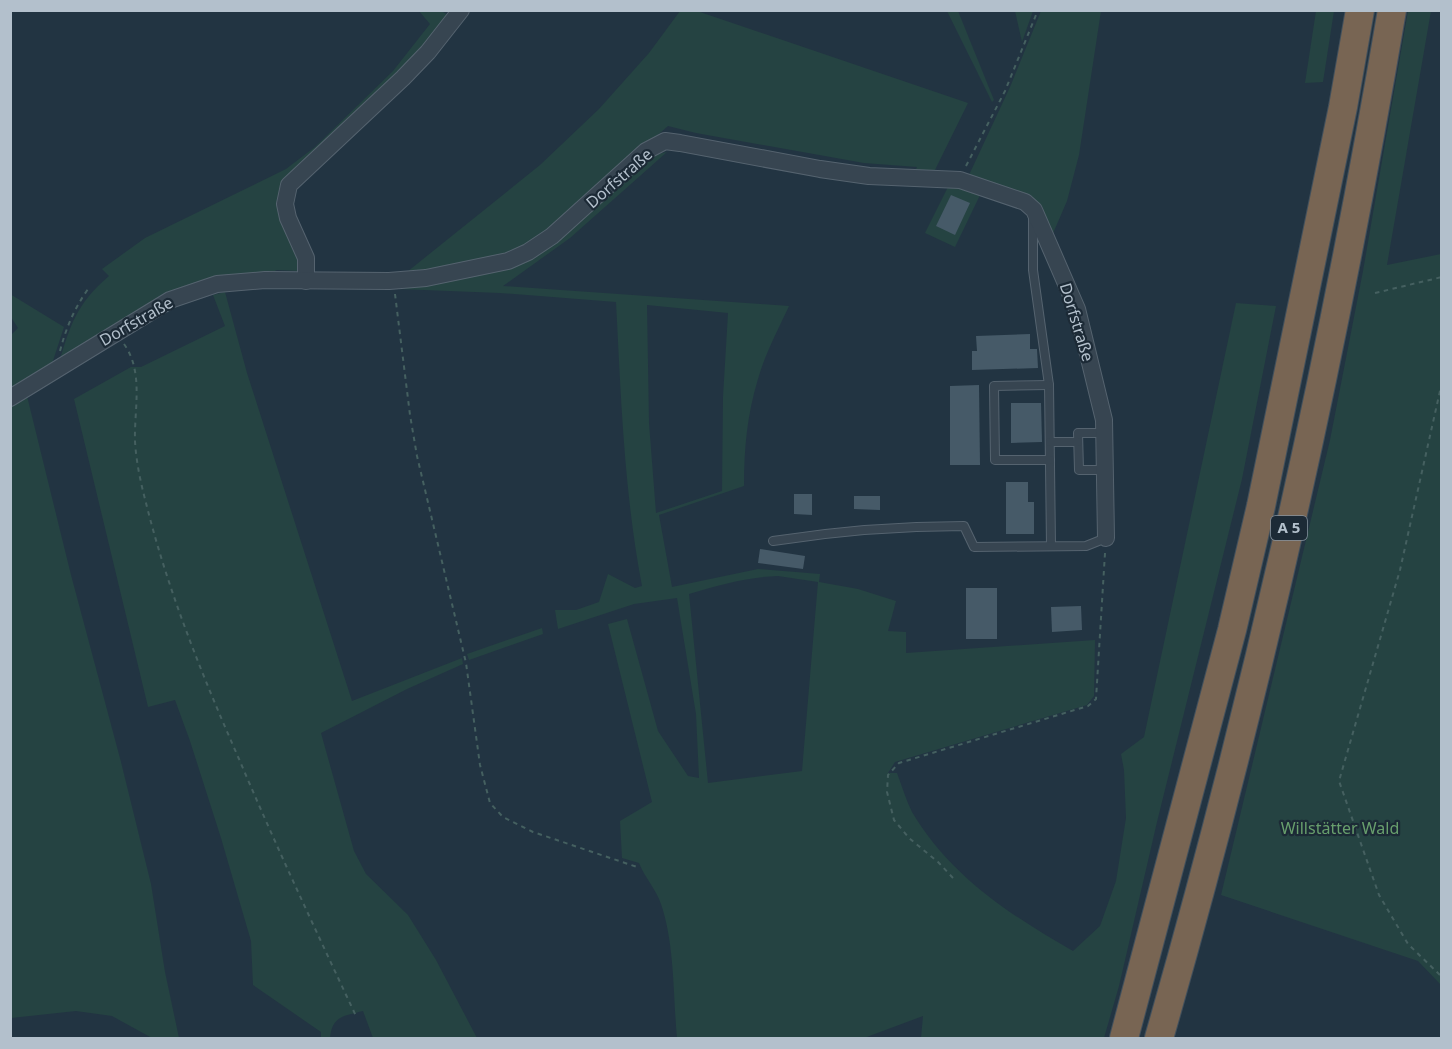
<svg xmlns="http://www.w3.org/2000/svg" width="1452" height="1049" font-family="'Noto Sans',sans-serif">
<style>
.green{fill:#254342;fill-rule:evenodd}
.building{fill:#465a68}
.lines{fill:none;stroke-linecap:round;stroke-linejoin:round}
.lane-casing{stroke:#55636f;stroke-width:10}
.street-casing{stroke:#55636f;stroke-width:18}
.highway-casing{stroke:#42505c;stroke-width:30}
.path{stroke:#456060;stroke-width:2;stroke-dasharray:4.5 4.5;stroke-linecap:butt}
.lane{stroke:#374551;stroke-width:8}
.street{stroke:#374551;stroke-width:16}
.highway{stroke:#786553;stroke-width:28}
.labels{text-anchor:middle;stroke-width:4.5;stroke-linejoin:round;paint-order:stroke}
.shield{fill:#1c2a36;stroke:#86939f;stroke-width:1.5}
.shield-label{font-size:15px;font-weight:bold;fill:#b3c0cc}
.street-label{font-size:16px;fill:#b3c0cc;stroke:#1c2a36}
.park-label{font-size:16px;fill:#689f6d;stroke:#1c2a36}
</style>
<rect width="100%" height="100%" fill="#223442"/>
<g class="green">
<path d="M419,11H441L452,17L290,181L301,257L299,271L277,270L263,276L227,280L58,366C70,326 76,304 109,276L102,269L145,238L286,169L315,147L393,71L430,24Z"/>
<path d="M680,11H697L968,103L933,174H914L917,167L864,163L696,133L668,126L565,216L525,248L482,261L402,276L540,165L599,109L649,53Z"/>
<path d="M947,11H958L994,100L992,102Z"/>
<path d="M1015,11H1033L1022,42Z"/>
<path d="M1041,11H1101L1079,155L1067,201L1051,238L1042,206L969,175L1010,87Z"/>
<path d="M1316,11H1334L1323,82L1305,83Z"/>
<path d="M1408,11H1431L1387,265L1441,254V985L1418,961L1221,895L1330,440L1363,271Z"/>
<path d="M667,152L570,238L503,286L789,306C778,330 765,354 758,379C747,415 744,449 744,486L659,515L672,587L758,569L820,574L819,582L858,589L896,601L888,631L906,632V653L1095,640L1094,696L1087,705L895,762L888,773H897C902,786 906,800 912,812C950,876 1010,915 1073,951L1100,926L1116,881L1126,818L1124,770L1121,754L1144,737L1236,303L1276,306L1242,479L1157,822L1119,986L1104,1038H921L923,1016L864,1038H677C673,996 675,945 661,904C656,889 645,878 639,863L622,858L620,821L652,802L608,624L627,619L658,731L688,776L699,778L696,714L677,598L634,604L558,629L555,610H576L599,602L608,574L635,588L642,586C624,492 621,397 616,302L500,293L398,289L397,284L510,265L654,155ZM647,305L728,313L723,397L722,491L656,513L649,423ZM778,576L818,582L802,771L708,783L689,594C719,585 746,577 778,576Z"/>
<path d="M949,185L981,193L955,247L925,233Z"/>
<path d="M225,292L247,373L352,701L462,658L463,664L407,689L321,733L354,851L366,874L408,915L436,960L477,1038H373L363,1011C344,1016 332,1016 330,1038H321V1032L253,985L251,941L221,838L190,741L175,700L148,707L74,399L131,367H141L225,326L213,295Z"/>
<path d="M10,294L64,327L50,370L11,395V335L18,328L11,317Z"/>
<path d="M27,396L71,575L121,762L151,884L165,972L179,1038H152L112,1016L76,1011L11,1018L10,405Z"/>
<path d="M542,628L543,634L469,660L467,654Z"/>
</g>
<g class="building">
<path d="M951,195L970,203L955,235L936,226Z"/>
<path d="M1030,334V349H1037L1038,368L972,370V351H977L976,336Z"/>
<path d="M979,385L980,465H950V386Z"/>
<path d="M1011,403H1041L1042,442L1011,443Z"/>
<path d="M1006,482H1028V502H1034V534H1006Z"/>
<path d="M794,494H812V515L794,514Z"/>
<path d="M854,496H880V510L854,509Z"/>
<path d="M760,549L805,556L803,569L758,563Z"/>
<rect x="966" y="588" width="31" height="51"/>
<path d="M1081,606L1082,630L1052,632L1051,607Z"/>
</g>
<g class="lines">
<g class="lane-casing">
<g id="lane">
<path d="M1033,218V270L1049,385L1051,546"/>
<path d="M1049,385L994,386L995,460H1050"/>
<path d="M1104,433H1078L1079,470H1105"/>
<path d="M1050,442H1078"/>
<path d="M773,541C837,531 899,526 964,526L974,547L1086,546L1106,538"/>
</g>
</g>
<g class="street-casing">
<g id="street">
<path d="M306,281V258L288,218L285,204L289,185L403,78L428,52L461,10"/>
<path d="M10,398L170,300L217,284L265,280L389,281L426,278L508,261L528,252L552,236L646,151L665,141L680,143L820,169L869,176L960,180L1025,202L1034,210L1077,309L1104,420L1106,538"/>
</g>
</g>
<g class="highway-casing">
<g id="highway">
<path d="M1124,1038L1232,630L1261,506L1343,107L1360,10"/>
<path d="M1159,1038C1256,701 1333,357 1392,10"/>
</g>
</g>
<g class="path">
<path d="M966,166L1005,91L1038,10"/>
<path d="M1375,293L1442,277"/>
<path d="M395,294L410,415L417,456L466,663L480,765L490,803L503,817L533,832L637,867"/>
<path d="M124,344C144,372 134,409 135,441C136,460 140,480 145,499C167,589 202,675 239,759C276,846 316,931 356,1016"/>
<path d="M60,351C66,328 74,309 88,289"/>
<path d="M1442,382L1400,570L1339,781L1379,895L1408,944L1442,977"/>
<path d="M953,878L938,862L909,838L894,820L887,792L888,775L899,763L1088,706L1096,699L1105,553"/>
</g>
<use href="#lane" class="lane"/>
<use href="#street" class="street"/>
<use href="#highway" class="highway"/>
</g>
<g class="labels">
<rect class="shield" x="1271" y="516" width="36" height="24" rx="4.5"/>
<g class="shield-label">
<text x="1289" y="533">A 5</text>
</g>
<g class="street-label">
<text transform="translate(619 178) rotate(-41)" y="6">Dorfstraße</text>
<text transform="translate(136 321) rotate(-30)" y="6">Dorfstraße</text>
<text transform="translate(1077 322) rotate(73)" y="6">Dorfstraße</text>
</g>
<g class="park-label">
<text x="1340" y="834">Willstätter Wald</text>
</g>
</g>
<rect width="1452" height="1049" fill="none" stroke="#b3c0cc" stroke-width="24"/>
</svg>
